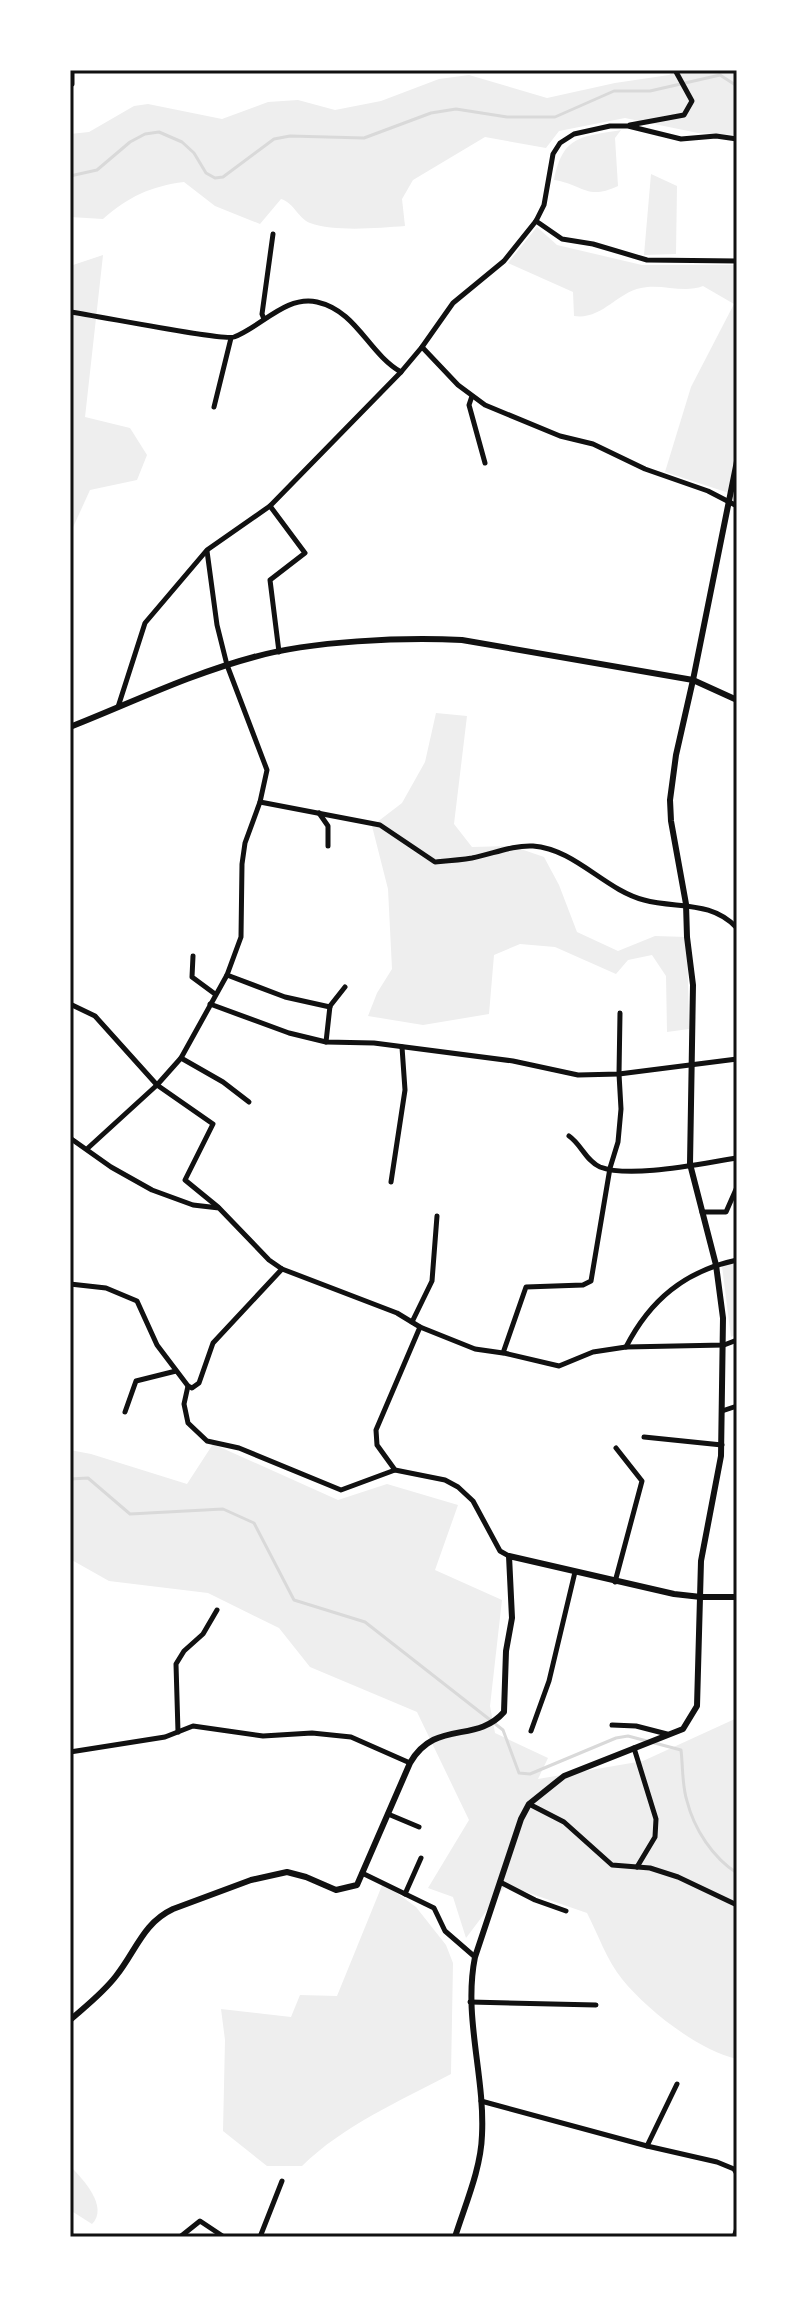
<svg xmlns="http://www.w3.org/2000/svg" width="807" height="2307" font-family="Helvetica,sans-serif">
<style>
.green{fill:#eee}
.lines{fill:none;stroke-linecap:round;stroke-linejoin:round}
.stream{stroke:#d9d9d9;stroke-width:3}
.minor{stroke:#111;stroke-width:5}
.tertiary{stroke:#111;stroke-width:6}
.neatline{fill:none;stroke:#111;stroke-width:3}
</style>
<rect width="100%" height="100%" fill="#fff"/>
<g class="green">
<path d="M676,70H737V135L698,133L625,118L559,131L546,148L485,137L413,180L402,199L405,226C378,228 335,232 310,223C298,218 294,203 281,199L260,224L215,206L184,182C151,186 128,197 103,219L70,217V134L89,132L134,106L148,104L222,119L268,102L298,100L335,110L381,101L439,79L469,75L547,98L615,83L669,75Z"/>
<path d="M621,130L615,138L618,186C587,201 582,184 554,180C563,135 581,137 621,130Z"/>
<path d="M651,174L677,186L676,254L644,255Z"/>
<path d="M537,227L557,245L642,265H737V452L729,493L665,472L691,387L734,304L703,286C683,294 662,283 641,288C616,293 602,320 574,316L573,292L508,263Z"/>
<path d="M103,255L85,417L130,428L147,455L137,480L90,490L70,534V266Z"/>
<path d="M436,713L467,716L454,824L472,847L512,846L544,857L559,885L577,932L618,951L655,936L687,937L689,1029L667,1032L666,976L652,955L628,960L616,974L555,947L520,944L494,955L489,1014L423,1025L368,1016L377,993L392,969L388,889L372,826L402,803L425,762Z"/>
<path d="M737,1262V1334L731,1337L722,1266Z"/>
<path d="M213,1444L338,1500L387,1484L458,1505L435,1570L502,1600L490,1706L495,1733L548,1758L538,1779L643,1761L737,1718V2059C699,2051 646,2009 622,1979C607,1961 598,1934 587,1913L506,1885L466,1938L453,1897L428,1888L469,1820L417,1712L310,1667L279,1628L208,1593L109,1581L70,1559V1450L91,1454L187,1484Z"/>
<path d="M383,1883L416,1907L446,1945L453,1963L451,2074C400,2101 344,2125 302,2166H267L223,2131L225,2040L221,2009L291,2017L300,1995L337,1996Z"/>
<path d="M70,2166C83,2179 109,2207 92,2224L70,2210Z"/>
</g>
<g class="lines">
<g class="stream">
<path d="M70,176L97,170L130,142L145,134L159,132L182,142L194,153L206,173L215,178L223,177L274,139L290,136L364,138L431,113L456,109L507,117H555L614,91H650L720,75L737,86"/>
<path d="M70,1479L88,1478L130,1514L223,1509L254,1523L294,1600L365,1622L503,1730L519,1773L530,1774L616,1738L628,1736L681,1750C683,1767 682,1786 687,1801C694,1829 713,1858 737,1873"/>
</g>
<g class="minor">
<path d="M72,84V70"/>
<path d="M630,125L684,115L692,101L675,70"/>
<path d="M536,221L562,239L593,244L647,260L737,261"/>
<path d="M70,312C94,315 222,341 234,337C261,327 286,295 317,302C357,311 368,353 401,372"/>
<path d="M264,319L262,314L273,234"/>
<path d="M422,347L458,385L485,405L560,436L593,444L645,469L708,491L737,506"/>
<path d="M472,396L469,405L485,463"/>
<path d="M214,407L231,338"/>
<path d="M270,506L305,553L270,580L279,652"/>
<path d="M118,707L145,623L207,550L270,506L401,372L422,347L453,303L504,261L536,221L544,205L553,154L560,143L574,134L610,126H628L681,139L716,136L737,139"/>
<path d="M260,802L380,825L435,862C447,861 460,860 472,858C493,854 512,845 533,846C575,849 605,890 644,900C677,909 711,900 737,928"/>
<path d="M319,813L328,826V846"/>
<path d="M193,956L192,977L215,994"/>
<path d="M227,975L285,997L330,1007"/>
<path d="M70,1004L95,1016L157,1085L213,1124L185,1180L218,1207"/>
<path d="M210,1004L289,1033L326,1042L374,1043L513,1061L578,1075L619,1074L737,1059"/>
<path d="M326,1042L330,1006L345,987"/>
<path d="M181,1058L223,1082L249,1102"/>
<path d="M569,1136C581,1144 586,1161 600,1167C631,1179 703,1163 737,1158"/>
<path d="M70,1138L111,1167L152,1190L193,1205L219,1208L269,1260L282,1269L397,1313L420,1327L376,1430L377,1445L395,1470L445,1480L458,1487L473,1501L500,1551L509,1556"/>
<path d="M88,1148L157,1085L181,1058L227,975L241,937L242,864L245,843L260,802L267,770L227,665L217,625L207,551"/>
<path d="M391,1182L405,1090L402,1047"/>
<path d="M702,1212H726L737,1187"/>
<path d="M70,1284L106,1288L137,1301L157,1345L188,1386L184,1404L188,1423L207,1441L239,1448L341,1490L395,1470"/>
<path d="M412,1322L432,1281L437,1216"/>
<path d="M420,1327L475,1349L503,1353L526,1287L583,1285L591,1281L610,1168L618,1142L621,1109L619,1074L620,1013"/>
<path d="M626,1347C650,1300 685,1271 737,1260"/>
<path d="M504,1353L559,1366L593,1352L626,1347L724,1345L737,1340"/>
<path d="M188,1386L192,1388L199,1383L213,1343L282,1269"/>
<path d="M722,1411L737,1406"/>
<path d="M125,1412L136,1381L176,1371"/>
<path d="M644,1437L722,1445"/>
<path d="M615,1582L642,1481L616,1448"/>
<path d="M612,1725L636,1726L667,1734"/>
<path d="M531,1731L549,1681L575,1572"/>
<path d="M178,1732L176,1664L184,1651L203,1634L217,1610"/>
<path d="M634,1748L656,1819L655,1837L637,1867"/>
<path d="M70,1752L165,1737L193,1726L263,1736L312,1733L351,1737L410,1763"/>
<path d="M529,1804L564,1822L612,1865L650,1868L678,1877L737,1905"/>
<path d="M388,1814L419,1827"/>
<path d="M362,1873L434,1908L445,1931L475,1957"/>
<path d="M500,1882L535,1900L566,1911"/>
<path d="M405,1894L421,1858"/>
<path d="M470,2002L596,2005"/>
<path d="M481,2101L647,2146L717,2162L734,2169L737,2174"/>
<path d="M647,2146L677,2084"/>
<path d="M70,2234L73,2237"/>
<path d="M180,2237L200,2221L224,2237"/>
<path d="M260,2237L282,2181"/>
<path d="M734,2237L737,2228"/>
</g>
<g class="tertiary">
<path d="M70,727C131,703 190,674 254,657C312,641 402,637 462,640L693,680L737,700"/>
<path d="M70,2020C86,2006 103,1993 116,1976C136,1951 143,1923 173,1909L251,1880L287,1872L306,1877L336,1890L357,1885L410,1763C435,1719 476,1744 504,1712L506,1651L512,1618L509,1556L674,1594L701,1597H737"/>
<path d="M455,2237C465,2205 481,2169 482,2135C485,2075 463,2017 475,1957L521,1819L529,1804L564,1776L683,1729L697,1706L701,1561L721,1456L723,1318L716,1265L690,1164L693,985L687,937L686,904L671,821L670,800L676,755L693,680L737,461"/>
</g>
</g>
<rect width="807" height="2307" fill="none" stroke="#ffffff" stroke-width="144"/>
<rect x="72" y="72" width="663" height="2163" class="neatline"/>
</svg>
